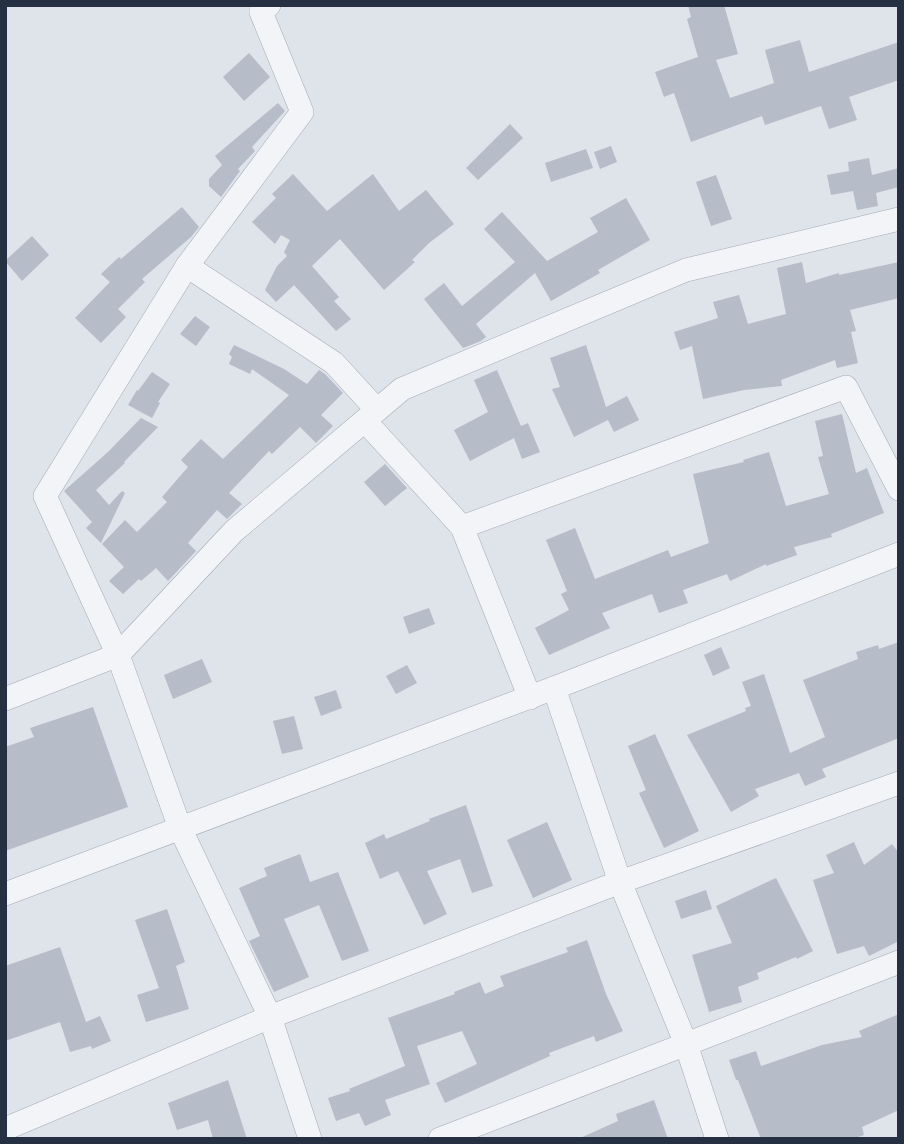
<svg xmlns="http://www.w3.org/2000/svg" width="904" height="1144" font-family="'Sofia Sans Condensed',sans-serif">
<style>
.building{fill:#b6bcc8}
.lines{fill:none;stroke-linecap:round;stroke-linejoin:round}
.minor-casing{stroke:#a4aab5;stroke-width:24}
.minor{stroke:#f3f4f8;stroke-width:23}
</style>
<rect width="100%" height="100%" fill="#dfe3ea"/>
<g class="building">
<path d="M688,5H724L738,54L716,60L730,98L774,83L765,50L800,40L809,72L899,42V80L849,97L857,120L829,129L821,106L765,125L762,116L691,142L674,93L664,97L655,72L698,57L687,19L691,17Z"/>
<path d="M249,53L270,77L244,101L223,77Z"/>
<path d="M278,103L285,111L252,147L255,151L238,169L240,171L221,197L209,186V179L222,165L215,156Z"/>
<path d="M510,124L523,138L478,180L466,168Z"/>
<path d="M611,146L617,162L600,169L594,152Z"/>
<path d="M586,149L593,168L551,182L545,163Z"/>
<path d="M869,158L872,175L899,168V187L876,193L878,206L857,210L853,191L831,195L827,175L849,171L848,162Z"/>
<path d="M293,174L327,211L373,174L399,211L426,190L454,224L429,243L412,260L415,262L384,290L340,239L312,266L339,297L334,301L351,319L336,331L294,285L276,302L265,290L277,266L287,256L284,252L290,240L281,235L275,244L252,222L276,198L272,194Z"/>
<path d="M716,175L732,219L711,226L696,182Z"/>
<path d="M626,198L650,240L598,270L600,273L551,301L535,273L476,324L486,337L481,341L463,348L424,299L444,283L462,306L515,262L484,229L502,212L547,261L598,232L590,218Z"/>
<path d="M182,207L199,227L191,237L142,279L145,282L118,309L126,317L101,343L75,318L110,282L101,274L119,257L121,259Z"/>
<path d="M32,236L49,255L22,281L5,261Z"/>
<path d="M802,262L806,283L839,273V275L899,262V298L850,310L856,331L851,332L858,363L837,368L835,360L781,380L782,386L744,390L703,399L692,346L680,350L674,332L718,318L713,302L739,295L748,324L786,314L777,268Z"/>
<path d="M195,316L210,327L196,346L180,334Z"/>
<path d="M234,345L284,369L307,384L319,370L325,374L343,393L321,415L333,426L316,443L300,427L272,454L269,451L229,493L242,504L227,519L217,510L188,543L196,551L168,581L156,568L141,581L139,579L123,594L109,581L124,567L102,544L125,520L137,532L167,502L162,497L188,467L181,460L201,439L223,459L289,395L252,369L250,374L229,364L232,357L229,354Z"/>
<path d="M586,345L606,407L627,396L639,420L614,432L608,420L574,437L552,389L560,387L550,358Z"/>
<path d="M497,370L521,426L528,423L540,452L522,459L514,438L470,461L454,430L488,412L474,380Z"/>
<path d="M152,372L170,384L158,402L160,403L152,418L128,405L137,390L138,391Z"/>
<path d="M842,414L856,473L867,468L884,513L831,534L832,537L794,547L797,555L766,566V564L730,581L727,574L683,590L688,603L659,613L652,594L602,613L610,628L549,655L535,628L569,610L561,594L567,591L546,540L575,528L595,579L668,550L671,557L709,543L693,474L744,462L743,460L769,452L786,506L829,494L818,457L823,456L815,421Z"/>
<path d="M141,418L158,427L124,462L125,463L96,490L109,505L122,491L125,493L101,543L86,528L92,522L64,491L108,452Z"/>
<path d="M385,464L407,488L385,506L364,482Z"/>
<path d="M429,608L435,624L409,634L403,617Z"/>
<path d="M899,642V738L822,769L826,777L805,786L799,773L755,789L759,796L731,812L687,735L746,711L745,708L751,706L742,682L764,674L790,753L825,737L803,680L858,659L856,652L878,645L879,649Z"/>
<path d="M721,647L730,668L713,676L704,655Z"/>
<path d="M202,659L212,682L173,699L164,675Z"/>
<path d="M407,665L417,683L396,694L386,676Z"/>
<path d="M336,690L342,708L321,716L314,697Z"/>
<path d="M93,707L128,807L5,851V747L34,737L30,728Z"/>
<path d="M294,716L303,749L282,754L273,721Z"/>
<path d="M655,734L699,831L664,848L639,793L646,790L628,746Z"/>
<path d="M466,805L493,886L472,893L460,859L427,871L447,914L424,925L398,871L380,879L365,843L384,834L386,839L430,821L429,819Z"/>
<path d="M547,822L572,880L533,898L507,840Z"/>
<path d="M854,842L864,865L892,844L899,853V941L869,956L864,946L837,954L813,880L834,873L826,855Z"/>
<path d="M300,854L310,882L338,872L369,951L342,961L319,905L284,919L309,977L274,992L249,941L260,936L239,888L267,876L264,868Z"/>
<path d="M776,878L813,951L797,959L796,957L757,973L759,979L738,987L742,1002L709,1012L692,955L732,943L716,906Z"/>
<path d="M706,890L712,909L681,919L675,901Z"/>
<path d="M167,909L185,962L176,966L189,1009L146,1022L137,995L159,988L135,920Z"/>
<path d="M587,940L606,994L623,1031L596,1042L594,1036L549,1053L550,1056L445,1103L436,1083L477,1064L462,1031L417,1046L430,1084L385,1100L391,1115L365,1126L359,1113L336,1121L328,1098L350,1091L349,1089L405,1066L388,1018L455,994L454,992L480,982L485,994L504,986L500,976L568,952L566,948Z"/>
<path d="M60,947L86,1022L100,1016L111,1041L92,1049L91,1046L70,1052L60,1022L5,1041V966Z"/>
<path d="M899,1014V1110L862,1127L864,1135L852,1139H761L738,1080H736L729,1060L756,1051L761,1066L822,1045L862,1037L859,1031Z"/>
<path d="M228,1080L247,1139H213L208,1120L177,1130L168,1103Z"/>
<path d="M654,1100L668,1139H578L618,1121L616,1114Z"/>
</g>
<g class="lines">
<g class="minor-casing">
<g id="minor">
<path d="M269,5L261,12L302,112L187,266L45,496L118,655L180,828L270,1017L310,1139"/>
<path d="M187,266L334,363L377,410"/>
<path d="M365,421L462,527L530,698"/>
<path d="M462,527L846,387L899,489"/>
<path d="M554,688L620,882L686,1044L717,1139"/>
<path d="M5,699L118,655L234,531L402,389L686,270L899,219"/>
<path d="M5,894L554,688L899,554"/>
<path d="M5,1129L270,1017L620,882L899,783"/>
<path d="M440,1139L899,962"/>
</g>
</g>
<use href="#minor" class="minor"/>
</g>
<rect width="904" height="1144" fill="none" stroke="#263043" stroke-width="14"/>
</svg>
